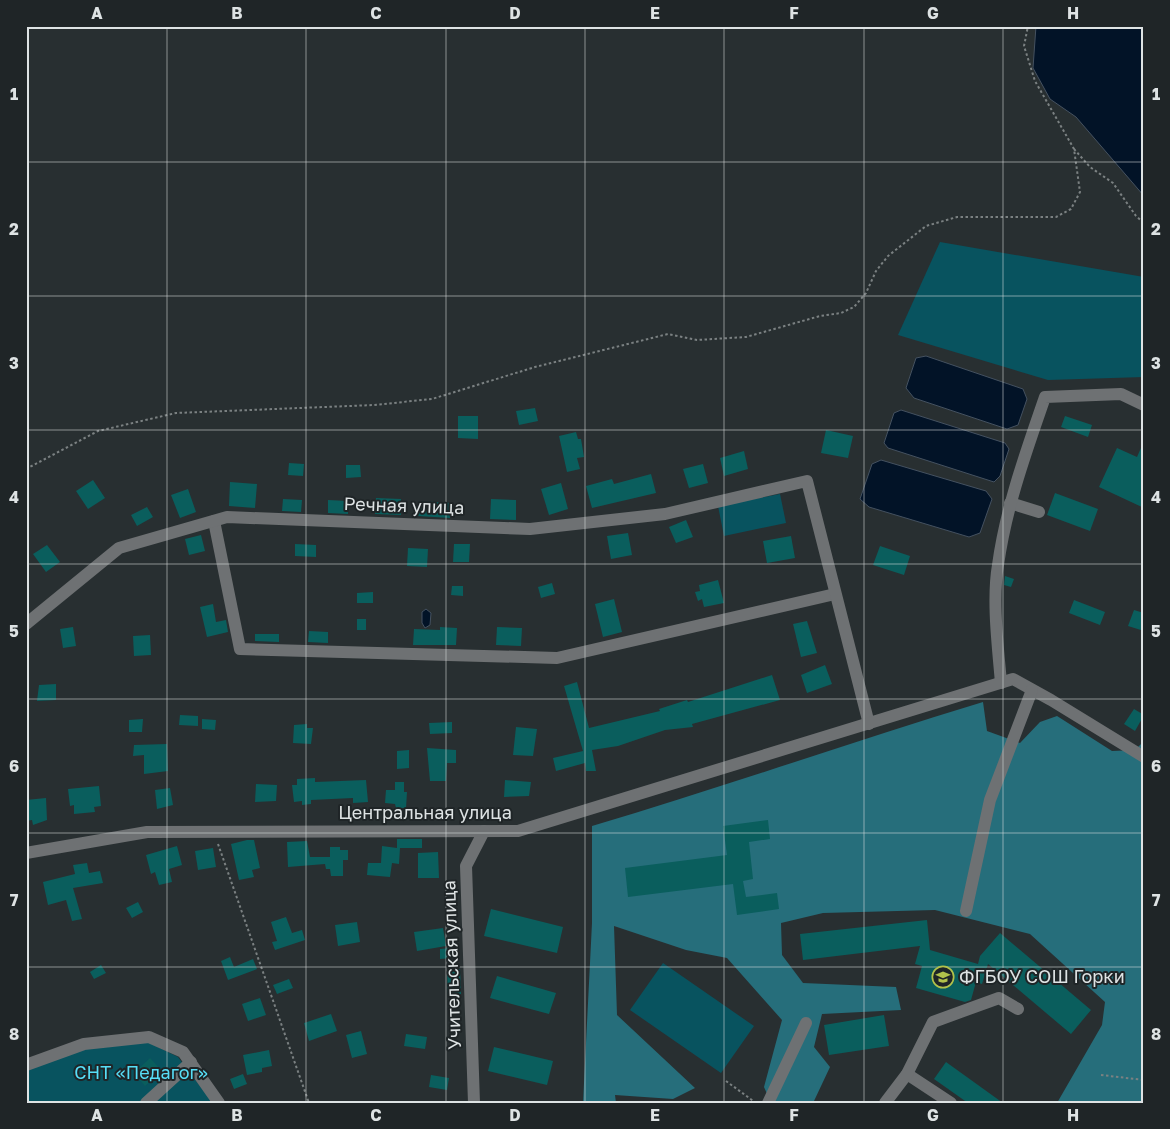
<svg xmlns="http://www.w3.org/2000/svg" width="1170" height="1129" font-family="'Golos Text',sans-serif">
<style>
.green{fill:#08535f}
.forest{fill:#266e7b}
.water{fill:#021327;stroke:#445160}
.building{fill:#0a5e5d}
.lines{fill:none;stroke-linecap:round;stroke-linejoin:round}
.path{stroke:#7b8182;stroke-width:2;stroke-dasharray:2.5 2.5;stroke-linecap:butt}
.minor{stroke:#6e7173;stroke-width:12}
.grid{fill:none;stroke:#dee3e4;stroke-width:1;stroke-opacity:0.55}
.labels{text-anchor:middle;stroke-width:4;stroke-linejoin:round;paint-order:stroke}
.street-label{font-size:18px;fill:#dee3e4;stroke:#1f2527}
.poi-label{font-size:18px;fill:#dee3e4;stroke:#1f2527;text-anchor:start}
.park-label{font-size:18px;fill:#57def7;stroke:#1f2527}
.neatline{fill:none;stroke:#dee3e4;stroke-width:2}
.grid-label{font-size:16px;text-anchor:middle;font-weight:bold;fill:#dee3e4}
</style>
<rect width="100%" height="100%" fill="#282f31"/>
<g class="green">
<path d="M940,242L1144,277V377L1048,380L898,335Z"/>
<path d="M780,494L786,523L724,536L718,506Z"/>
<path d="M663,963L754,1026L721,1073L630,1010Z"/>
<path d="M146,1041L178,1057L213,1103H26V1069L82,1049Z"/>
</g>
<path class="forest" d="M983,702L987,731L1020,743L1040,722L1057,716L1112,751L1135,750L1144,741V1103H1057L1102,1025L1105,1002L1030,934L935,910L823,913L781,923L782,955L803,983L896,987L901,1010L822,1014L814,1047L830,1067L814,1101L811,1103H771L764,1087L782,1020L727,958L686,950L614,926L617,1015L695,1088L673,1099L615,1095L616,1103H583L592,923V826C723,787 852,742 983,702Z"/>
<g class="water">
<path d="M1036,26H1144V196L1076,117L1050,99L1033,68Z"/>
<path d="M926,356L1023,389L1027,399L1018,425L1007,429L914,398L906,388L916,358Z"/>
<path d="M901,410L1005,443L1009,449L1000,476L994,482L888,448L884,443L894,413Z"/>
<path d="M881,460L986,491L992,499L980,533L969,537L869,507L860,499L872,464Z"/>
<path d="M426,609L431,613L430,625L425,628L422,623V612Z"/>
</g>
<g class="building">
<path d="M535,408L538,421L519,425L516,411Z"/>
<path d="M458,416H478V439L458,438Z"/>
<path d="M1065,416L1092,425L1088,437L1061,427Z"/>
<path d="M826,430L853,436L848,458L821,453Z"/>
<path d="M576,432L578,439H581L584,457L577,458L580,469L567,472L559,436Z"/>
<path d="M1144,441V508L1099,487L1117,448L1137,457Z"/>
<path d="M744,451L748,469L724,476L720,458Z"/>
<path d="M289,463L304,464L303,476L288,475Z"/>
<path d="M703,464L708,483L689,488L683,469Z"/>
<path d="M346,465H360L361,477L346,478Z"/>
<path d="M651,474L656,493L592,508L586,486L612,479L614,484Z"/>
<path d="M93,480L105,498L88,509L76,491Z"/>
<path d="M230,482L257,484L255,508L229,506Z"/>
<path d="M561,483L568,509L549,515L541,489Z"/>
<path d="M188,489L196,512L180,518L171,495Z"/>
<path d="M1055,493L1098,509L1090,531L1047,515Z"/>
<path d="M376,498L401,499V515L375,514Z"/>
<path d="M283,499L302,500L301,512L282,511Z"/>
<path d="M491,499L516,500V520L490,519Z"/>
<path d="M328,500L348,501V514L328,513Z"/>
<path d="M419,501L450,503V518L418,516Z"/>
<path d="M147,507L153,517L137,526L131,515Z"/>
<path d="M686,520L693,537L676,543L669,527Z"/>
<path d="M628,533L632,555L611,559L607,536Z"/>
<path d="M201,535L205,551L189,555L185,539Z"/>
<path d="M791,536L795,558L767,563L763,541Z"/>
<path d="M295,544L316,545V557L295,556Z"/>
<path d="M454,544H470L469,562H453Z"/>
<path d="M47,545L60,562L46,572L33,554Z"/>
<path d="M880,546L910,556L904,575L873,565Z"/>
<path d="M408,548L428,549L427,567L407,566Z"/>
<path d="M1005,576L1014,579L1011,587L1004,585Z"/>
<path d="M718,580L724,603L704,607L702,599L698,601L695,592L700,591L699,585Z"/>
<path d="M552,583L555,594L541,598L538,587Z"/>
<path d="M452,586H463V596L451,595Z"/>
<path d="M373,592V603H357V593Z"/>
<path d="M614,599L622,632L603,637L595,604Z"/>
<path d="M1074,600L1105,612L1100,625L1069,613Z"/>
<path d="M213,604L216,622L226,620L228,632L207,637L200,607Z"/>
<path d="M1134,610L1144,613V631L1128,626Z"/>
<rect x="357" y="619" width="9" height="11"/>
<path d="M807,621L817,653L801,657L793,624Z"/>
<path d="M73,627L76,646L63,648L60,629Z"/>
<path d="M440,627L457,628L456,645H413L414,629L440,630Z"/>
<path d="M497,627L522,628L521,646L496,645Z"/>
<path d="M309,631L328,632V643L308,642Z"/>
<path d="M255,634H279V642L255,641Z"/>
<path d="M150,635L151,655L134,656L133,636Z"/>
<path d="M825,665L832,684L807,693L801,675Z"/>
<path d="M772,675L780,700L692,724L693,727L665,730L618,746L592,750L596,771H586L585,763L556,771L553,758L583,751L564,686L577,682L589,728L660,711L659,709L687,700L688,702Z"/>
<path d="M56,684V700L37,701L39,685Z"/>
<path d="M1134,709L1144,715L1135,731L1124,724Z"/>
<path d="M180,715L198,716V726L179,725Z"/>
<path d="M143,719L142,732H129V720Z"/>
<path d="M202,719L216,720L215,730L202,729Z"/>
<path d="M452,722V733L430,734L429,723Z"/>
<path d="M307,724V728H313L311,744L293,743L294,725Z"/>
<path d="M516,727L537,729L533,756L513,755Z"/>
<path d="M167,744L168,771L144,774V755L133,756L134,745Z"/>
<path d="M427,748L456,750V763H447L446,781H430Z"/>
<path d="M409,750V768L397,769V751Z"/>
<path d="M315,778V782L366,780L368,802L353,803V798L311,800V804L302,805V801L294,802L292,785H297V779Z"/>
<path d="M505,780L531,782L529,796L504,797Z"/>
<path d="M395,782H404V792H407L406,808H396L395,804L385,803L386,790H395Z"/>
<path d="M256,784L277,785L276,801L255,802Z"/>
<path d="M99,786L101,806L94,807L95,812L74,814V805L70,806L68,789Z"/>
<path d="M170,788L173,805L157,809L155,790Z"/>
<path d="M46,798L47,820L33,825L32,820L26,821V800Z"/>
<path d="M768,820L770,839L749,842L753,879L743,881L746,897L777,893L779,909L737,915L733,884L628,897L625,868L727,855L723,826Z"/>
<path d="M397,839H422V848H400L399,864L392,863L390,877L367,875L368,863H381L382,846L397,848Z"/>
<path d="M247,840H254L260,868L252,870L254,877L239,880L231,844Z"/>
<path d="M307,841L310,857H330V847H340V850H348V860H343V876H331L330,869H326L325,864L288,867L287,842Z"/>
<path d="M177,846L182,865L169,869L172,882L159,885L155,872L151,874L146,855Z"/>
<path d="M213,848L216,867L198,870L195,851Z"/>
<path d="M438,852L439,878H418V853Z"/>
<path d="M87,863L89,873L100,871L103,883L73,888L82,919L72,921L66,900L48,905L43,882L75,874L73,865Z"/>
<path d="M138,902L143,912L132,918L126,908Z"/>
<path d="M491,909L563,927L557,953L484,936Z"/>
<path d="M286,917L292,933L302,930L305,940L275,950L272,942L277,941L271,922Z"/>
<path d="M927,920L930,950L978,964L980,956L1000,933L1091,1010L1071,1034L988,964L982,984L976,982L971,1000L965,1002L916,988L922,966L915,964L920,946L803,960L800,934Z"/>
<path d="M357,922L360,942L338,946L335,925Z"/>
<path d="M443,928L446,946L417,951L414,932Z"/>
<path d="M451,948L452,958L440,959V949Z"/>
<path d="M230,957L234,967L253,959L257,969L228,980L221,961Z"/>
<path d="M101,965L106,973L94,979L90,972Z"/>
<path d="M460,969L461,994L448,995L447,971Z"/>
<path d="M497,976L556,993L549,1014L490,998Z"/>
<path d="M289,979L293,988L277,994L273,985Z"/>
<path d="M260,998L266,1015L248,1021L242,1004Z"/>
<path d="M331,1014L337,1031L309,1041L304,1023Z"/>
<path d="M884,1015L889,1046L829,1055L824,1025Z"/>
<path d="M361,1031L367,1054L352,1058L346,1035Z"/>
<path d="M406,1034L427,1037L425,1049L404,1046Z"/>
<path d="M494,1047L553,1061L547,1085L488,1071Z"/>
<path d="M269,1050L272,1066L262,1068V1072L247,1075L243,1055Z"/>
<path d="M150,1058L162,1071L145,1086L134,1073Z"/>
<path d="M946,1062L1003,1103H968L934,1079Z"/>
<path d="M243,1074L247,1084L234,1089L230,1079Z"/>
<path d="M431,1075L449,1078L447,1090L429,1087Z"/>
</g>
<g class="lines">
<g class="path">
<path d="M1074,149L1090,167L1113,183L1136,216L1144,223"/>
<path d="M26,469L98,431L176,413L374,405L432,399L535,367L660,336L668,334L697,340L746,337L820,316L841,313L854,307L866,293L876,271L888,256L926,226L957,217H1056L1071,209L1080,192L1074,149L1035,81L1024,46L1028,26"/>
<path d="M218,844L309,1103"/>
<path d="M1101,1075L1144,1080"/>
<path d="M726,1081L756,1103"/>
</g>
<g class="minor">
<path d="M1010,503L1039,512"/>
<path d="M214,521L240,649L557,658L835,594"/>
<path d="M26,624L119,548L227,517L530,529L665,514L807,481L869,724"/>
<path d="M1001,683C998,647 992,600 998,565C1006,507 1026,452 1045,397L1121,394L1144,405"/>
<path d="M26,853L147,832L518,831L1013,679L1051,700L1144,757"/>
<path d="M966,911L990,800L1032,690"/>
<path d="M26,1065L84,1044L149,1037L183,1052L219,1103"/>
<path d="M907,1074L951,1103"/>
<path d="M146,1103L191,1062"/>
<path d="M474,1103L466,866L484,831"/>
<path d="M768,1103L806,1023"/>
<path d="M885,1103L907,1074L933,1022L999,998L1018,1009"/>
</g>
</g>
<path class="grid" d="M167,26V1103M306,26V1103M446,26V1103M585,26V1103M724,26V1103M864,26V1103M1003,26V1103M26,162H1144M26,296H1144M26,430H1144M26,564H1144M26,699H1144M26,833H1144M26,967H1144"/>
<defs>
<g id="school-ring" transform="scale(1.125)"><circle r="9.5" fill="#1f2527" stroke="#b2c24b" stroke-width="1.5"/><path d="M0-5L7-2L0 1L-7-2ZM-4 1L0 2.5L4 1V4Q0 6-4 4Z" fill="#b2c24b"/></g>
</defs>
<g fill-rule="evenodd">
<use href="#school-ring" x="943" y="977"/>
</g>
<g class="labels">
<g class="street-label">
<text transform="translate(404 506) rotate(2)" y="6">Речная улица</text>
<text x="425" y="819">Центральная улица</text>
<text transform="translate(452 965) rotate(-92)" y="6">Учительская улица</text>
</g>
<g class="poi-label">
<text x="959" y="983">ФГБОУ СОШ Горки</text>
</g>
<g class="park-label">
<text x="141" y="1079">СНТ «Педагог»</text>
</g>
</g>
<rect width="1170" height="1129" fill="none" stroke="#1f2527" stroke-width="55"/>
<rect x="28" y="28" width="1114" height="1074" class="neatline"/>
<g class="grid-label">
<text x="97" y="19">A</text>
<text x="237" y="19">B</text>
<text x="376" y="19">C</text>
<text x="515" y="19">D</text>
<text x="655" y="19">E</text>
<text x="794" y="19">F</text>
<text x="933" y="19">G</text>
<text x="1073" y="19">H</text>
<text x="14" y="100">1</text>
<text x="1156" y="100">1</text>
<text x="14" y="235">2</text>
<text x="1156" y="235">2</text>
<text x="14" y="369">3</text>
<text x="1156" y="369">3</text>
<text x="14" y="503">4</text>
<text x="1156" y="503">4</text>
<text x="14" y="637">5</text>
<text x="1156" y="637">5</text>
<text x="14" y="772">6</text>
<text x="1156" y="772">6</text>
<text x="14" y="906">7</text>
<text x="1156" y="906">7</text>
<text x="14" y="1040">8</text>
<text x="1156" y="1040">8</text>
<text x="97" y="1121">A</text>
<text x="237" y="1121">B</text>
<text x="376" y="1121">C</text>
<text x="515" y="1121">D</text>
<text x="655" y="1121">E</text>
<text x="794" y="1121">F</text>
<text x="933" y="1121">G</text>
<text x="1073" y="1121">H</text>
</g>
</svg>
